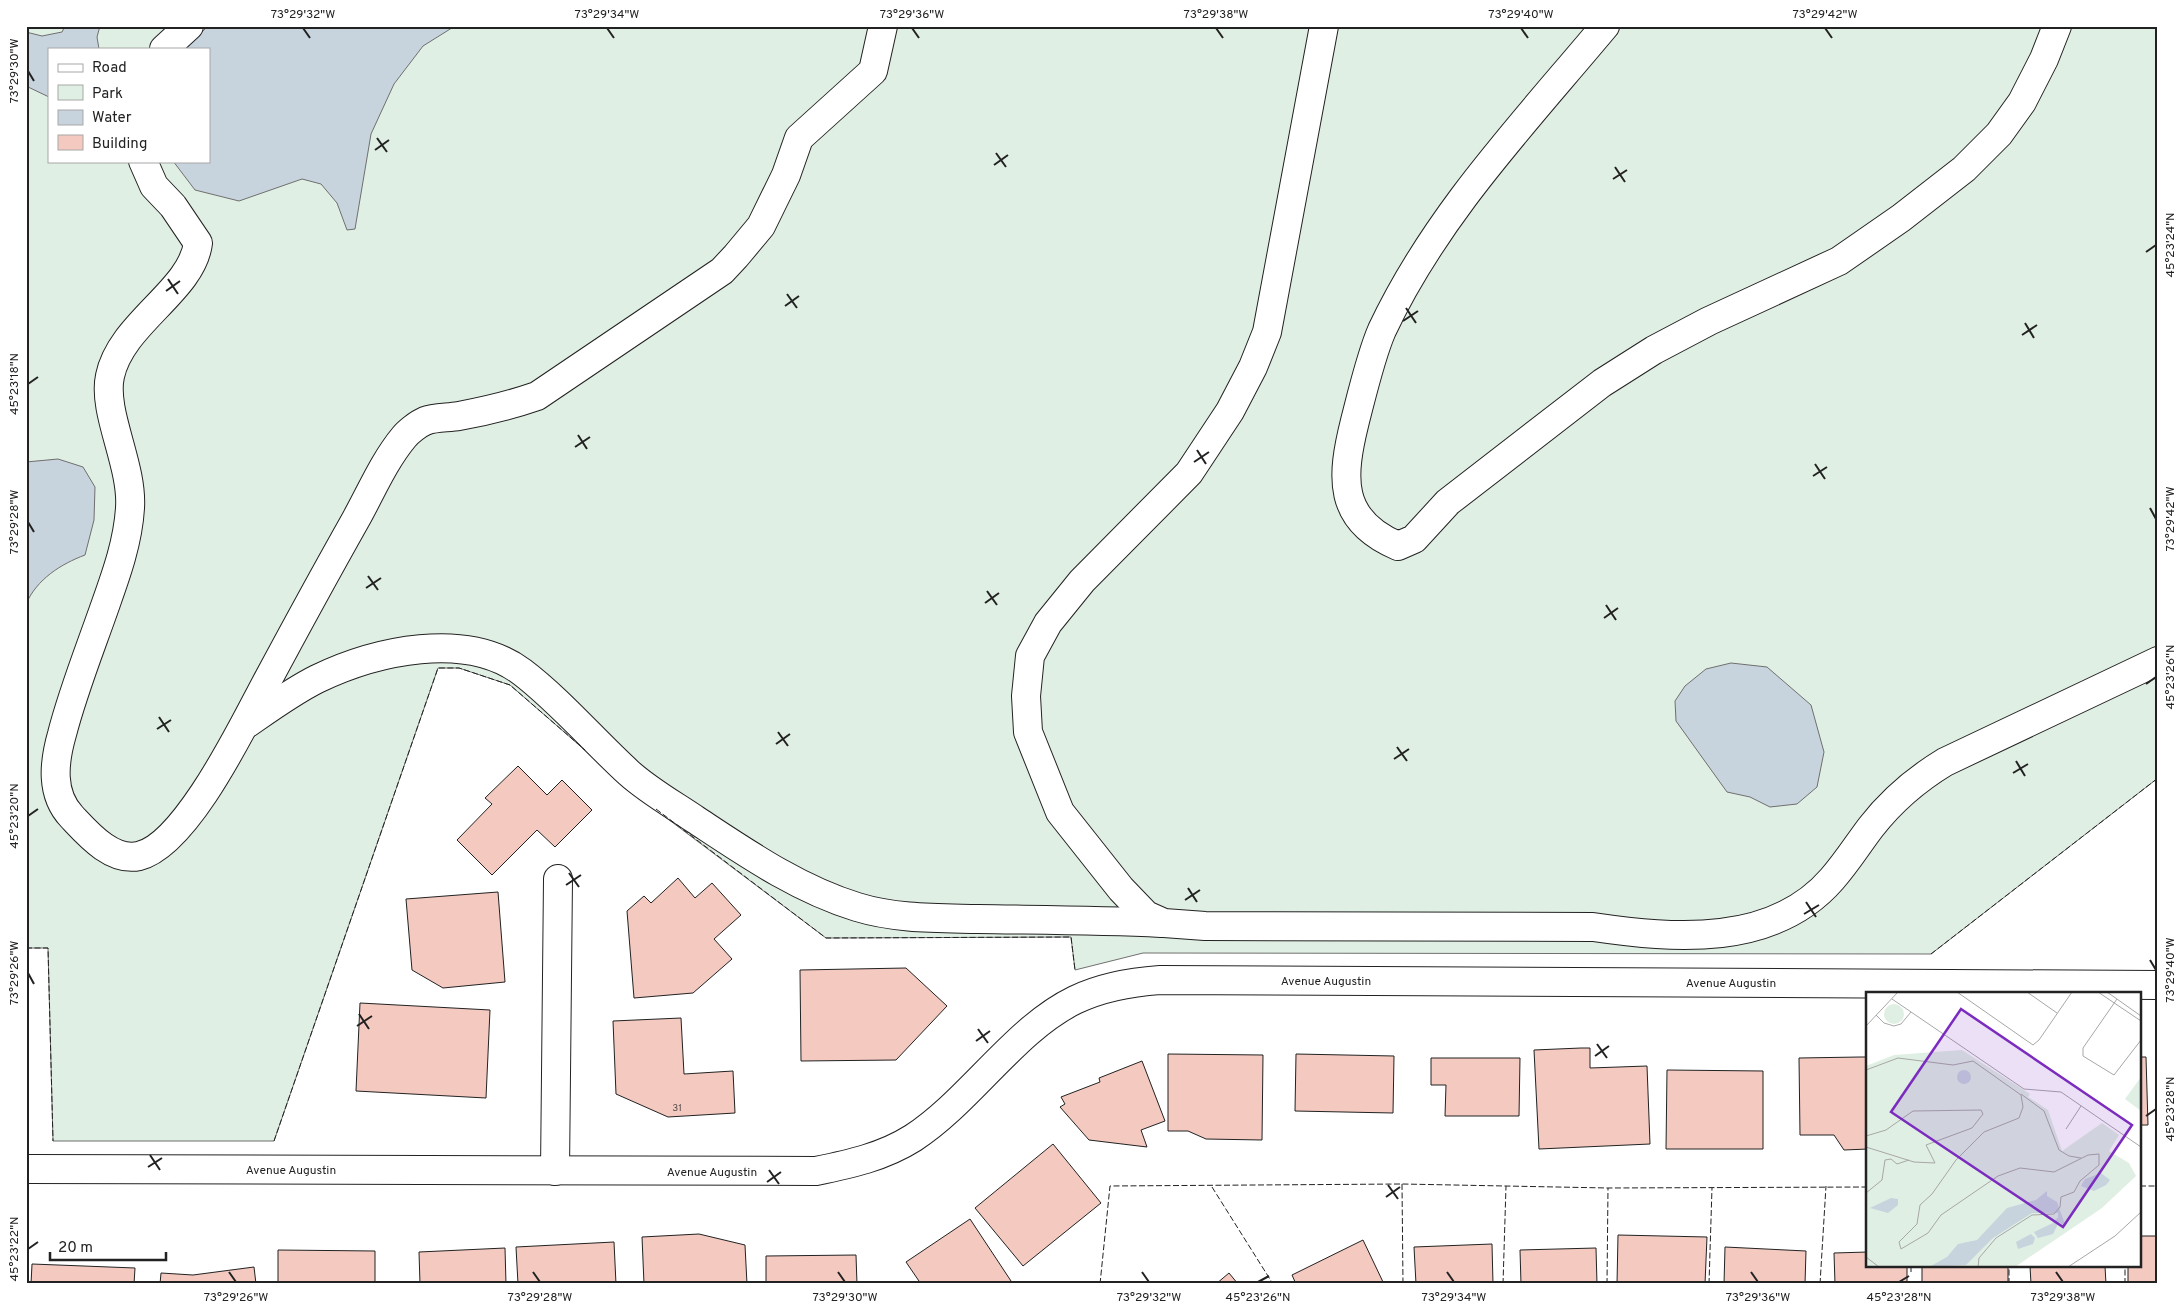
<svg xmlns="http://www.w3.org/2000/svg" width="2184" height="1310" font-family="Overpass,sans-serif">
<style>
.green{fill:#e0efe3;stroke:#6f6f6f;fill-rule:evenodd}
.water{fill:#c7d3dd;stroke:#6f6f6f}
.building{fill:#f3c9c0;stroke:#222}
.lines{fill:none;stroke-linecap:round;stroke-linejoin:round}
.minor-casing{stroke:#222;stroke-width:30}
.minor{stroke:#fff;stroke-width:28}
.fence{stroke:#222;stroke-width:1;stroke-dasharray:6 2.5;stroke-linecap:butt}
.ticks{fill:none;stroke:#222;stroke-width:2}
.labels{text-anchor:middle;stroke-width:4;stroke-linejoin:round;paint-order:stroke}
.number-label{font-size:10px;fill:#564c4a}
.street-label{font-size:12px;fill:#222;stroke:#fff}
.inset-road{fill:none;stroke:#a7a7a7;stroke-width:1}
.view{fill:#7b2cbf;fill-opacity:0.15;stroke:#7b2cbf;stroke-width:2.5}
.inset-edge{fill:none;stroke:#222;stroke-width:2.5}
.neatline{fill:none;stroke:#222;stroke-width:2}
.ticks-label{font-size:12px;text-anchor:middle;fill:#222}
</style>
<rect width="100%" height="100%" fill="#fff"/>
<path class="green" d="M26,26H2158V778L1931,954L1143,953L1075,970L1071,937L826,938L640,798L510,685L459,668H438L274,1141H53L48,948H26ZM49,49H209V161H49Z"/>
<g class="water">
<path d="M65,26H100L97,37L99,49H49V97L26,86V32L42,36L62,32Z"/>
<path d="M208,26H455L423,46L394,84L371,134L355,229L347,230L337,203L321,184L302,179L239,201L195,190L173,161H209V49H185Z"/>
<path d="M58,459L83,467L95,487L94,520L85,555C61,564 37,579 26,604V462Z"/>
<path d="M1731,663L1767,667L1811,705L1824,752L1817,787L1797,804L1770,807L1750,797L1727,792L1676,721L1675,701L1685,686L1706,669Z"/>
</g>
<g class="building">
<path d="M518,766L547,795L562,780L592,810L555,847L537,830L492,875L457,840L492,804L485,798Z"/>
<path d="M678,878L695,898L712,883L741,915L714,939L732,959L693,993L634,998L627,911L644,896L651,903Z"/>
<path d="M498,892L505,982L443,988L412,970L406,899Z"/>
<path d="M906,968L947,1006L896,1060L801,1061L800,970Z"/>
<path d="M360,1003L490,1010L486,1098L356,1091Z"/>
<path d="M681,1018L684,1074L733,1071L735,1113L668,1117L616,1094L613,1021Z"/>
<path d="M1581,1048H1590V1068L1647,1066L1650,1144L1539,1149L1534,1050Z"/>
<path d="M1168,1054L1263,1055L1262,1140L1206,1139L1188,1131H1168Z"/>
<path d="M1296,1054L1394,1056L1393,1113L1295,1111Z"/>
<path d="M1860,1057H1868V1149L1844,1150L1834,1135H1800L1799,1058Z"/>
<path d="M2140,1057H2146L2148,1125H2140Z"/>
<path d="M1431,1058H1520L1519,1116H1445L1446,1085H1431Z"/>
<path d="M1142,1061L1165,1121L1141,1130L1147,1147L1089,1140L1060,1107L1065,1104L1061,1097L1100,1082L1099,1078Z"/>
<path d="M1667,1070L1763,1071V1149H1666Z"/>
<path d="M1053,1144L1101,1203L1023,1266L975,1208Z"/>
<path d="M970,1219L1013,1284H921L906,1262Z"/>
<path d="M699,1234L745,1245L747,1284H644L642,1237Z"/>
<path d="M1618,1235L1707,1237L1705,1284H1617Z"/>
<path d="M2140,1236H2158V1284H2128V1266H2140Z"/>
<path d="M1363,1240L1384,1284H1296L1292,1275Z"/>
<path d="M614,1242L616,1284H518L516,1247Z"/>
<path d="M1492,1244L1493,1284H1416L1414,1247Z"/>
<path d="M1725,1247L1806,1251L1805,1284H1724Z"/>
<path d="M505,1248L506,1284H420L419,1252Z"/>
<path d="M1596,1248L1597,1284H1521L1520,1250Z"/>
<path d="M278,1250L375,1251V1284H278Z"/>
<path d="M1868,1252V1266H1907V1284H1835L1834,1253Z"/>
<path d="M856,1255L857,1284H766V1256Z"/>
<path d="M32,1264L135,1268L134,1284H31Z"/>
<rect x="1922" y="1266" width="86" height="18"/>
<path d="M2030,1266H2105L2106,1284H2031Z"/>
<path d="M254,1267L256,1284H160L161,1273L193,1275Z"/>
<path d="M1229,1273L1238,1284H1216Z"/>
</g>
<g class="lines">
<g class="minor-casing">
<g id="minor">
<path d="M1324,26L1267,332L1253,367L1230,411L1189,473L1082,581L1048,623L1030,656L1026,696L1028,732L1060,812L1121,889L1146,915L1164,923L1205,926L1593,927C1675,939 1773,947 1832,879C1847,862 1858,844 1871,827C1892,800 1917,779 1945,762L2158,661"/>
<path d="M1605,26C1524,123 1436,215 1382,330C1371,355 1362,394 1355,421C1341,477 1337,520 1398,546L1414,539L1448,502L1602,383L1654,350L1709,321L1839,261L1901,218L1964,169L1999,134L2022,102L2044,59L2057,26"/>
<path d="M164,49L189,26"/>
<path d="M143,161L154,186L173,206L198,243C192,291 121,323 110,376C102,412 133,465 130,508C128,542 116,575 105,606C90,649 73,691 62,734C54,762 50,794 72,817C88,834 112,862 139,856C186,845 243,726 265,685C295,629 325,574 356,519C371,492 384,461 404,437C408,432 418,424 425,421C435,417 448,418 459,416C486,411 511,405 537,396L722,271L736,256L761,226L786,175L799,138L873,71L883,26"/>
<path d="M248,723C271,707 293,691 317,679C375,651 466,630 522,672C559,700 594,741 629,773C649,791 674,805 696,820C746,853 798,889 857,907C896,919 937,918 978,919C1039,920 1100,920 1161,923"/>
<path d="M26,1169L816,1171C850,1164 883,1157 913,1138C970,1101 1015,1029 1075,1000C1102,987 1131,982 1160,980L2158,985"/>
<path d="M555,1171L558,879"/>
</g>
</g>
<use href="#minor" class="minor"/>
<g class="fence">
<path d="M656,809L826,938L1071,937L1075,970"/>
<path d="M26,948H48L53,1141"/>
<path d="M1931,954L2158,778"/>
<path d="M274,1141L438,668H459L510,685L585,750"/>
<path d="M1402,1184L1403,1284"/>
<path d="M2140,1186H2158"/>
<path d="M1212,1187L1273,1284"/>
<path d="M1911,1266V1272"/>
<path d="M1100,1284L1110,1186L1402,1184L1608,1188L1868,1187"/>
<path d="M1503,1284L1506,1186"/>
<path d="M1607,1284L1608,1188"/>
<path d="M1709,1284L1712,1188"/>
<path d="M1820,1284L1826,1186"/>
<path d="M2009,1284V1266"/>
<path d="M2125,1284V1266"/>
</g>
</g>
<path class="ticks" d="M303,28L310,38M607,28L614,38M912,28L919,38M1216,28L1223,38M1521,28L1528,38M1825,28L1832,38M28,71L34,81M377,138L387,152M375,150L389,140M996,153L1006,167M994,165L1008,155M1615,167L1625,182M1613,179L1627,170M2146,252L2156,245M168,279L178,294M166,291L180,281M787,294L797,308M785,306L799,296M1406,308L1416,323M1403,321L1418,311M2025,323L2034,338M2022,335L2037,325M28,384L38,377M578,435L587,449M575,447L590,437M1197,450L1206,464M1194,462L1209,452M1815,464L1825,479M1813,476L1827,467M2150,508L2156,519M28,522L34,532M368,576L378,590M366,588L381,578M987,591L997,605M985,603L999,593M1606,605L1616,620M1604,618L1618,608M2146,684L2156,677M159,717L169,732M157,729L171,720M778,732L788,746M776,744L790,734M1397,747L1407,761M1394,759L1409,749M2016,761L2025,776M2013,773L2028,764M28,816L38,809M569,873L579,887M566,885L581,875M1188,888L1197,902M1185,900L1200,890M1806,902L1816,917M1804,914L1819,905M2150,960L2156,970M28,973L34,984M359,1014L369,1029M357,1026L372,1016M978,1029L988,1043M976,1041L990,1031M1597,1044L1607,1058M1595,1056L1609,1046M2146,1116L2156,1109M150,1155L160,1170M148,1167L162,1158M769,1170L779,1184M767,1182L781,1172M1388,1185L1398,1199M1386,1197L1400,1187M28,1249L38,1242M229,1272L236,1282M533,1272L540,1282M838,1272L845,1282M1142,1272L1149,1282M1447,1272L1454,1282M1751,1272L1758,1282M2056,1272L2063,1282M1258,1282L1269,1276M1899,1282L1909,1276"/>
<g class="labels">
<g class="number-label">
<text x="677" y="1111">31</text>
</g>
<g class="street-label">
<text x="1326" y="985">Avenue Augustin</text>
<text x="1731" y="987">Avenue Augustin</text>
<text x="291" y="1174">Avenue Augustin</text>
<text x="712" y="1176">Avenue Augustin</text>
</g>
</g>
<g transform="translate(1866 992)">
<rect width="275" height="275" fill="#fff"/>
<path d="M18 22a10 10 0 1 1 20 0a10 10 0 1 1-20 0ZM96,58L164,102L162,105L182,118L196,159L236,131L253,143L243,159L263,171L270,184L236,216L149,275H1L0,74L28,63ZM275,85V119L259,107Z" fill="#e0efe3"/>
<path d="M91 85a7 7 0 1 1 14 0a7 7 0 1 1-14 0ZM235,181L244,188L240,193L228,199L215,194L219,187ZM181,199V204L191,210L200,235L193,230L187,242L172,246L168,240L187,231L192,225V221H166L127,246L100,273L63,275L81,265L92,252L111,248L141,216L170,208ZM25,206L32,207V213L22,221L4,216ZM165,242L169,246L167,252L152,257L150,250Z" fill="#c7d3dd"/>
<path class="inset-road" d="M91,0L167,53L173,48L206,0M161,0L191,21M232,0L275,29M241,0L275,24M26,7L158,97L195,100L275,155M251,7L217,56V64L248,83L275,48M10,23L18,31L28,34L35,32L45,20M0,34L32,0M0,78L32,66L87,73L107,69L155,103L157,115L153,126L118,140L90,168L66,202L54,213L51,232L33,250L35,257L62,241L75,223L132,184L154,176L188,180L222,163L233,162V173L214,189L208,200L195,205L194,215L188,222L166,223L130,246L113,266L112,275M155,102L178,119L193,158L203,164L215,166M200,137L215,114M0,144L20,138L47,119L115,118L117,122L106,136L60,153L69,171L48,170L0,155M0,201L16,188L19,168L25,167L31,172L43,168M0,265L13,275M202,275L249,244L275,220"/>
<path class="view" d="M95,17L266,133L197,235L25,120Z"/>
<rect width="275" height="275" class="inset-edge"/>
</g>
<rect width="2184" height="1310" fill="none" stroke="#ffffff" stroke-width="55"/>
<rect x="48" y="48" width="162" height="115" fill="#ffffff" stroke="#a7a7a7"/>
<rect x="58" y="64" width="25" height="8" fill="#ffffff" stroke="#a7a7a7"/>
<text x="92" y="72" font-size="15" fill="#222222">Road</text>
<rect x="58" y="85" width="25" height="15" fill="#e0efe3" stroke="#a7a7a7"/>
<text x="92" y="98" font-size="15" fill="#222222">Park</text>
<rect x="58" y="110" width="25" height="15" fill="#c7d3dd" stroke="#a7a7a7"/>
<text x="92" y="122" font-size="15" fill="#222222">Water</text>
<rect x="58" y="135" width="25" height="15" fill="#f3c9c0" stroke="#a7a7a7"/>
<text x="92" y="148" font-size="15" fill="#222222">Building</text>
<path d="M50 1252v8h116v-8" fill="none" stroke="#222222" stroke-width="2.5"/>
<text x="58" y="1252" font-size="15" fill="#222222" stroke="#ffffff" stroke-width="4" paint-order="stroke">20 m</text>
<rect x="28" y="28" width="2128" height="1254" class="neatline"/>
<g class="ticks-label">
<text x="303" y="18">73°29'32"W</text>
<text x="607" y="18">73°29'34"W</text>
<text x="912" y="18">73°29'36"W</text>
<text x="1216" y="18">73°29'38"W</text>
<text x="1521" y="18">73°29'40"W</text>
<text x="1825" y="18">73°29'42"W</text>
<text transform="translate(14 71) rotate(-90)" y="4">73°29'30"W</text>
<text transform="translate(2170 245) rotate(-90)" y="4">45°23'24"N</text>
<text transform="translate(14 384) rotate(-90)" y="4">45°23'18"N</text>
<text transform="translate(2170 519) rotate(-90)" y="4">73°29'42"W</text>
<text transform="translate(14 522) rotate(-90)" y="4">73°29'28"W</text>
<text transform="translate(2170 677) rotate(-90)" y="4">45°23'26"N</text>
<text transform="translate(14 816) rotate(-90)" y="4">45°23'20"N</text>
<text transform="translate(2170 970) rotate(-90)" y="4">73°29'40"W</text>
<text transform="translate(14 973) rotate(-90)" y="4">73°29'26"W</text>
<text transform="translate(2170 1109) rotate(-90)" y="4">45°23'28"N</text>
<text transform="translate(14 1249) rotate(-90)" y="4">45°23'22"N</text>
<text x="236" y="1301">73°29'26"W</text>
<text x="540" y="1301">73°29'28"W</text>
<text x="845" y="1301">73°29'30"W</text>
<text x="1149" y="1301">73°29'32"W</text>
<text x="1258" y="1301">45°23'26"N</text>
<text x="1454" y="1301">73°29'34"W</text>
<text x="1758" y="1301">73°29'36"W</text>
<text x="1899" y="1301">45°23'28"N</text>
<text x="2063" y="1301">73°29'38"W</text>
</g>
</svg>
